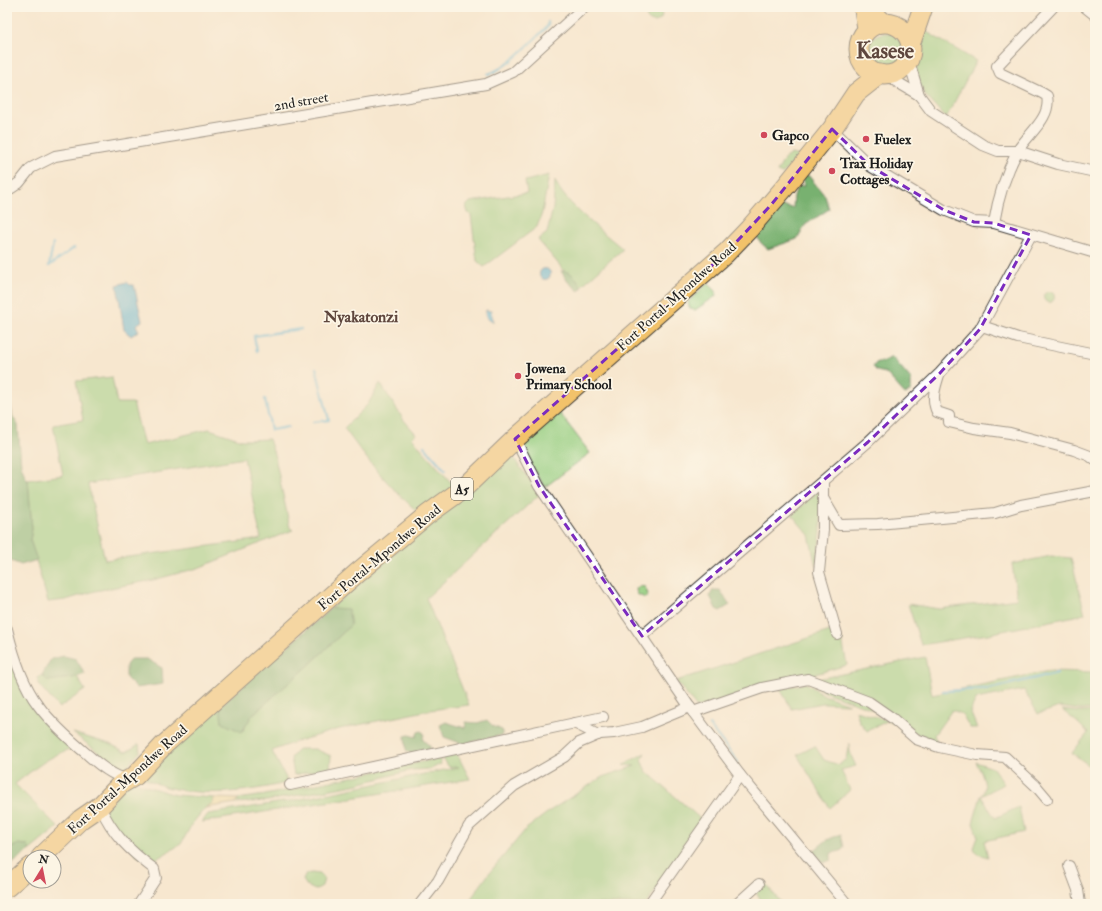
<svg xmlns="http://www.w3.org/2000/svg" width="1102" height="911" font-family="'IM FELL Double Pica',serif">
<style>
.green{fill:#96ce81;stroke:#59754e;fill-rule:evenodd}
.forest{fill:#78b16f;stroke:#4a6646}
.sand{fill:#eeda9e;stroke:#857b5d}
.water{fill:#57b2d5;stroke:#3a6778}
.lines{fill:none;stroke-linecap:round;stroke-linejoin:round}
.stream{stroke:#57b2d5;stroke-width:2.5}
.street-casing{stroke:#3d3a37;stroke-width:12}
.primary-casing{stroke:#3d3a37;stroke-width:18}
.highway-casing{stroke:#3d3a37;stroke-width:21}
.street{stroke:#fff;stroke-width:10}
.primary{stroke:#f2c26a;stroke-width:16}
.highway{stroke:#f2c26a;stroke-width:19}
.marked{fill:none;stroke:#7b2cbf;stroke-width:3;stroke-dasharray:8 5;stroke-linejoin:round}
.poi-dot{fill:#d1495b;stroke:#fcf5e5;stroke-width:1.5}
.labels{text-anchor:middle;stroke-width:3.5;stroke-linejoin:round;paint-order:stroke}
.shield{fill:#fcf5e5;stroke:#5f5d58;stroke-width:1}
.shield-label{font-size:13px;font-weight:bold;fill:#1c1c1c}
.street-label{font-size:14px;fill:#1c1c1c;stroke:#fcf5e5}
.poi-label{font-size:14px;font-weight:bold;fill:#1c1c1c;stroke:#fcf5e5;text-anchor:start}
.quarter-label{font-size:16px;font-weight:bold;fill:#5e463d;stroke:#fcf5e5}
.town-label{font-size:22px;font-weight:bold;fill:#5e463d;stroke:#fcf5e5}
</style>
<rect width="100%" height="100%" fill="#fcf5e5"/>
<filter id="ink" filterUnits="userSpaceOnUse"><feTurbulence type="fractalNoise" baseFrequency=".025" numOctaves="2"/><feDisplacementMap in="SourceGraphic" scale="8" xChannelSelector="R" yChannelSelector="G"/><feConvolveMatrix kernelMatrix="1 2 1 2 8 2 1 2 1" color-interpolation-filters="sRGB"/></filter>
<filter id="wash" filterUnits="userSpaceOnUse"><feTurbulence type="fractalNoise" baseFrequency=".012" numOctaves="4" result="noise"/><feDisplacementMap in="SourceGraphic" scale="16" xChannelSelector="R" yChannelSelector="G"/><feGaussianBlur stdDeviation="0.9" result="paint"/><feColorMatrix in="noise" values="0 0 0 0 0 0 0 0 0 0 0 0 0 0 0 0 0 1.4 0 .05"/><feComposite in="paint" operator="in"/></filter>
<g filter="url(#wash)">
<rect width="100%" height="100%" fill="#f7e7cf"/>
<g class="green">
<circle cx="654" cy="14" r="8"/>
<path d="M920,28L976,61L946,118L925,95L919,84L916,70L920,50Z"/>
<circle cx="885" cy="51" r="18"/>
<path d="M791,154L800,156L782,174L777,172L785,158Z"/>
<path d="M549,175L542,213L537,227L484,267L477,261L471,215L468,213L466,206L470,202L527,193L525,181Z"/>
<path d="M555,180C563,202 604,233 623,249L579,288L538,240L547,233L553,208Z"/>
<path d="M708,283L716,291V296L695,310L690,309L688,302Z"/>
<circle cx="1049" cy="297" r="5.5"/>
<path d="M112,377L117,403H133L144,445L209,429L242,440L269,439L275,457L290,528L293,530L198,568L153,580L95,591L66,600L48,602L30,540L32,529L28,480L63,475L53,425L83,420L76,381ZM244,458L261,539L105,560L88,484Z"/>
<path d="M380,383L403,419L416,434L412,438L455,487L418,512C389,487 366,459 344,428L368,404Z"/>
<path d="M558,411L590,453L545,487L527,460L523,442Z"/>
<path d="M512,456L540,494L426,598L469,705L430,710L339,729L295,742L272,751L286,778V783C247,792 205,797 166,787C157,784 147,779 138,775L220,706L242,732L252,715L306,668L351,625L331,608L432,520Z"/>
<path d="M820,489L821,532L816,567L809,535L792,515Z"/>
<path d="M1051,556L1071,558L1085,614L988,634L921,645L908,604L939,609L1017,599L1012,564Z"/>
<path d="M639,586L645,587L648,594L645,598L637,594L636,589Z"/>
<path d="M833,630L837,640L842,639L847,665L697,708L676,681Z"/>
<path d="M7,646L22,688L37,710L74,748C50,755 34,769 15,784L58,827L30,850L26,845L19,844L7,850Z"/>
<path d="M925,657L932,695L1049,671L1095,672V709L1081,710L1060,707L1038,714L1024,690L976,699L970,711L977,728H970L962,714L952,710L934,735L938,745L870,708L825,692L808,681Z"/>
<path d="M42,675L48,681L76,675L85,690L59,708L40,686L37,678Z"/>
<path d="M806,683L824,695L849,704L823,703L792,709L780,689Z"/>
<path d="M1062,710L1081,712L1095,711V772L1090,766L1072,753L1088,733L1077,722Z"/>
<path d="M856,711L893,722L887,721L867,731L859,721Z"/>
<path d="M73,733L110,744L126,752L139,744L140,752L123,771Z"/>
<path d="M849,743V751L856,766L841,770L850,790L830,808L797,755L815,746L824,760L839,765L846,759Z"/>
<path d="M298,749H315L331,756L330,768L294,775L291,758Z"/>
<path d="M645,753L641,760L646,771L704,822L646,904H467L490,872L526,829L551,810L602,777L635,766L623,765Z"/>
<path d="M457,754L470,779L202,822L208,814L296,800L459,767H449L442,757Z"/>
<path d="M436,759L440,760L441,764L431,769L412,770L354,785L267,801L235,803L238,799L265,795Z"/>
<path d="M976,762L993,768L1004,784L981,796L995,818L1019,807L1024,832L984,841L988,857L977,854L974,848L978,837L973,823L981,796C990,786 980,771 976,762Z"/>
<path d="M130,781L175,795L214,798V803L205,808L192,824L181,844L153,861L137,856L101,814Z"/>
<path d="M312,873L320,874L324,879L322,886L315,890L307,886L303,880L306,874Z"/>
<path d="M764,882L782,904H764L755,891Z"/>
</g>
<g class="forest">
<path d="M808,175L825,196L829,209L805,225L797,239L768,249L761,243L756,235L766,226L765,219L776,205L793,208L794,196L797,186H804L802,176Z"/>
<path d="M561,271C572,271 577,278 582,288L579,291L568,282Z"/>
<path d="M892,357L911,379V391L905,394L886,373L877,371L873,367L877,362H883Z"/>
<path d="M8,391L13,417L18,425L21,465L26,479L28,480L32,529L30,540L37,560L21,565L8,560L7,550Z"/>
<path d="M713,590H720L730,605L720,611L716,609L710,596Z"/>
<path d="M331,608L348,609L351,625L306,668L252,715L242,732L222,723L220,706Z"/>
<path d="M64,656L76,659L85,674L73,678L48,681L42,675L51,659Z"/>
<path d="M131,659H147L162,668L163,684L136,688L126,678V665Z"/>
<path d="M487,720L493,726L502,730V735L463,744L444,737L440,725L446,722L465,728L466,722L477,723Z"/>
<path d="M421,731L424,733L423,740L430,746V749L413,756L406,750L405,736L409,735L416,737L418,732Z"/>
<path d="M841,834L844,847L841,851L831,853V860L823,863L812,852L827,840Z"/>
<path d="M19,844L27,845L30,850L7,868V850Z"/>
</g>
<path class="sand" d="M214,798L238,799L235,803L205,808L213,803Z"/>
<g class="water">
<circle cx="545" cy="274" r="5.5"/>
<path d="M127,282L130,285H134L142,321L136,325L139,331L131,336L124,330L117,285Z"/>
<path d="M486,310L491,311L493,322L487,319L485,313Z"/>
</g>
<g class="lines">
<g class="stream">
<path d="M488,74C508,68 532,41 548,26V22"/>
<path d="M53,244L49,266L74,248"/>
<path d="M257,351L254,336L301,329"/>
<path d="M265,399L271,430L288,427"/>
<path d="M313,422L329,420L316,368"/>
<path d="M424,446L445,470"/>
<path d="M943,691L989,689L1057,673"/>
<path d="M709,725L738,762"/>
</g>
</g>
</g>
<g filter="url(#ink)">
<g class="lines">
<g class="street-casing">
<g id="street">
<path d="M1085,7L1095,15"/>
<path d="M909,61L919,95L931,111L983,145L998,151H1018L1058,164L1095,172"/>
<path d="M885,75L919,95"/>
<path d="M832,129L870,166L944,210L974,222L994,223C998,198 1005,175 1017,152C1026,135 1052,119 1047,96L1042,93L1000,73L997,66L1053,7"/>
<path d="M7,191L19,183L31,168L55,156L486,84L513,72L584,7"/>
<path d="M994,223L1095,253"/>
<path d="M982,326L1018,338L1095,354"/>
<path d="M939,375C935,388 931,399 937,412L949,416V422L974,428L1010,433L1074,450L1090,456L1095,460"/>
<path d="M515,439L539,486L693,712L740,775L847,904"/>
<path d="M823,481V530L819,572L837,634"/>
<path d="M823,498L839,525L878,524L995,513L1021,505L1095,491"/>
<path d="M7,629C13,654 22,684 38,705C52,724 70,740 88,755C98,764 115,778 129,779"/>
<path d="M642,636L868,442L940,373L980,329L1031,235"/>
<path d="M693,712L762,688L808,679L869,702L892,718L916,739L939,747L977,755L1005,757L1036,786L1047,799"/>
<path d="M574,723L598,735"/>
<path d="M290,785L603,717"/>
<path d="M100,806C112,834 130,851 154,869L156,878L139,904"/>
<path d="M1069,866L1078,890L1080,904"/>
<path d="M420,904L438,881L469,826L514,786L564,757L579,743L600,734L614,733L642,727L690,707"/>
<path d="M649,904L740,775"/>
<path d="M737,904L759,884"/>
</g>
</g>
<g class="primary-casing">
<g id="primary">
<path d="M862,7L866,31"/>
<path d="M869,7L886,23"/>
</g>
</g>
<g class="highway-casing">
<g id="highway">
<circle cx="885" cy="49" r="26"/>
<path d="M911,42L923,7"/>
<path d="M41,857L81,819L100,806L121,784L135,776L164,745L357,573L427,515L463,489L515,439L726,253L749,229L786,186L832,129L856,93L880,74"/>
<path d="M7,887L30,867"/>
</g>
</g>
<use href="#street" class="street"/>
<use href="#primary" class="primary"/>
<use href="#highway" class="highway"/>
</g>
</g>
<path d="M0 0H1102V911H0ZM832,129L870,166L944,210L974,222L994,223L1031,235L980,329L940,373L868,442L642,636L539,486L515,439L726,253L771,205Z" fill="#f7e7cf" fill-opacity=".55" fill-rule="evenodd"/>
<path class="marked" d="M832,129L870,166L944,210L974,222L994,223L1031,235L980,329L940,373L868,442L642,636L539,486L515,439L726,253L771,205Z"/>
<g class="poi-dot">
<circle cx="764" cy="135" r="4"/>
<circle cx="866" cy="139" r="4"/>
<circle cx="832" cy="171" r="4"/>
<circle cx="518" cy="376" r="4"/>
</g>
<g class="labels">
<rect class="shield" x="451" y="478" width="22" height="22" rx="3"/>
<g class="shield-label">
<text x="462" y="494">A5</text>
</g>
<g class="street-label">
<text transform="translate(301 101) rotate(-10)" y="5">2nd street</text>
<text transform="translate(676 296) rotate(-42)" y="5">Fort Portal-Mpondwe Road</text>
<text transform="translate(379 557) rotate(-40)" y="5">Fort Portal-Mpondwe Road</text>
<text transform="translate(127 779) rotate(-42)" y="5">Fort Portal-Mpondwe Road</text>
</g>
<g class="poi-label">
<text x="772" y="140">Gapco</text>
<text x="874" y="144">Fuelex</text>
<text x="840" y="168">Trax Holiday<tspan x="840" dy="16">Cottages</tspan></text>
<text x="526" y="373">Jowena<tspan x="526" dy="16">Primary School</tspan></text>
</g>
<g class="quarter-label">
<text x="361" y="322">Nyakatonzi</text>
</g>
<g class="town-label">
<text x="885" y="58">Kasese</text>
</g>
</g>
<rect width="1102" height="911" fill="none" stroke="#fcf5e5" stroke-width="24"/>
<g transform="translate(42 869) rotate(10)"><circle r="19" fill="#fcf5e5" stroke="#a29e95"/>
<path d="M0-3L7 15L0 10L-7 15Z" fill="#d1495b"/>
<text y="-6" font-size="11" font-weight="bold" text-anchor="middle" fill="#1c1c1c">N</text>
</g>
</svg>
